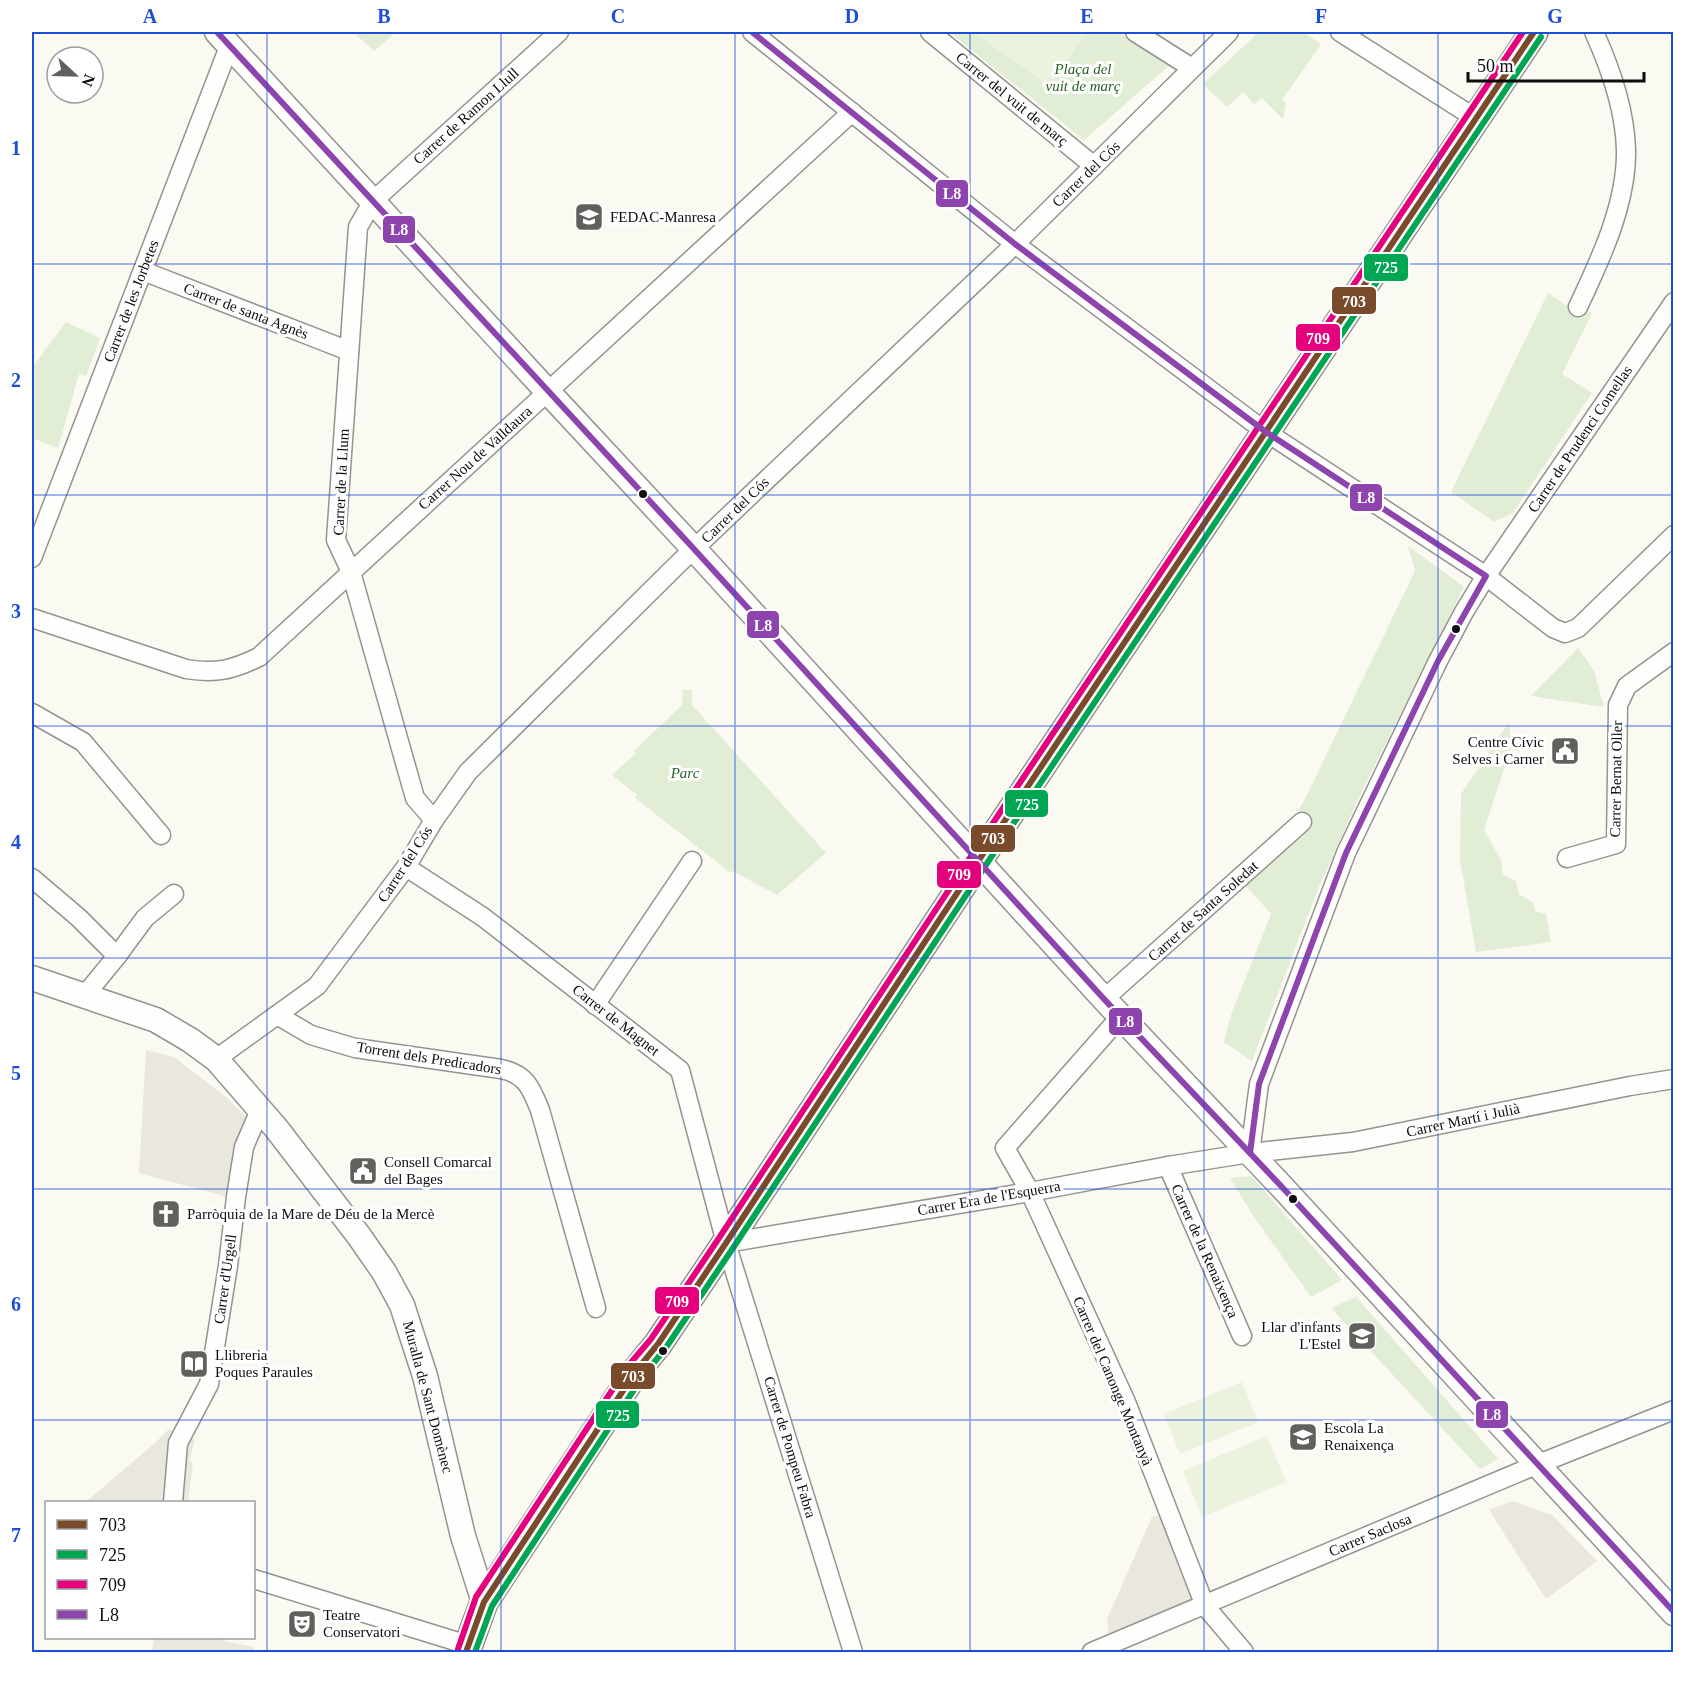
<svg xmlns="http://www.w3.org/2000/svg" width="1705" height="1684" font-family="Georgia,serif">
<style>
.green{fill:#e1edd4}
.pitch{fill:#ebf2dd}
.plaza{fill:#eae8de}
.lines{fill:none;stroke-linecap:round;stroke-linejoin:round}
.minor-casing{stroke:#949390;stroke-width:21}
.tertiary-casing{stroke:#949390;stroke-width:27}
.secondary-casing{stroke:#8a8a87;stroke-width:30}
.minor{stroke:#fefefd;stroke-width:18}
.tertiary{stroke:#fefefd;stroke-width:24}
.secondary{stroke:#f4f4ea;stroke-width:27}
.bus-1-casing{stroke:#fff;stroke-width:10}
.bus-2-casing{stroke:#fff;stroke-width:10}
.bus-3-casing{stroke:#fff;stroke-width:10}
.bus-4-casing{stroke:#fff;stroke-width:10}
.bus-1{stroke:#7a4b2a;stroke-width:6}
.bus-2{stroke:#00a651;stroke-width:6}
.bus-3{stroke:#e5007d;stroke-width:6}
.bus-4{stroke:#8e44ad;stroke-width:6}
.grid{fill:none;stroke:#1d4ed8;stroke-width:1.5;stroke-opacity:0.55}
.bus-dot{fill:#0d0d0d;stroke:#fff;stroke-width:2}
.labels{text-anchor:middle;stroke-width:6;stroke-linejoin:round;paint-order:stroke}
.park-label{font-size:15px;font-style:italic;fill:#295e24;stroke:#fff}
.street-label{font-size:15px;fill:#0d0d0d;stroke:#fff}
.poi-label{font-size:15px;fill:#0d0d0d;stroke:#fff;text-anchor:start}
.line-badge{stroke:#fff;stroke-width:2}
.badge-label{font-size:16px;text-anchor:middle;font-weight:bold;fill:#fff}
.neatline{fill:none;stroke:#1d4ed8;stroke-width:2}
.grid-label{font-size:20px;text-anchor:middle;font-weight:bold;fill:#1d4ed8}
</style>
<rect width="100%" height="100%" fill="#faf9f2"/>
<g class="green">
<path d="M353,32H396L374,51Z"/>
<path d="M949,32H1118L1170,65L1084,140Z"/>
<path d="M1259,32H1303L1321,44L1282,100L1286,103L1283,119L1262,98L1254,104L1243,92L1227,107L1203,84Z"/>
<path d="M1548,293L1564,304L1592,313L1562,374L1592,393L1513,513L1494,522L1451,492Z"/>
<path d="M66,322L100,338L86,376L79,374L58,448L32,438V368Z"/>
<path d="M1408,546L1464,587L1361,793L1318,889L1252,1061L1224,1042L1231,1015L1271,914L1232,870L1296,815L1307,795L1415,571Z"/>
<path d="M1578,648L1594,671L1604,707L1531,696Z"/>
<path d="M683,690H692V705L826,853L777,895L733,871L731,873L635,798L637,795L612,775L636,753L634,751L682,705L683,693L681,691Z"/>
<path d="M1509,722L1511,748L1484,830L1501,860L1503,875L1516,881L1519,895L1533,902L1535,911L1546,914L1551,942L1476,952L1460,860L1461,794Z"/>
<path d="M1251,1176L1342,1280L1311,1297L1254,1217L1230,1178Z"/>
<path d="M1356,1297L1498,1459L1480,1469L1331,1308Z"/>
</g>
<g class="pitch">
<path d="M973,32H1082L1086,34L1049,86Z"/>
<path d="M1242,1382L1258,1422L1180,1454L1164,1414Z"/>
<path d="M1267,1436L1286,1482L1202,1517L1183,1471Z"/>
</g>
<g class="plaza">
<path d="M146,1050L174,1057L226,1097L250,1121L228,1197L139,1173Z"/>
<path d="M169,1429L195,1440L189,1461L193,1463L188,1502H86L154,1444Z"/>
<path d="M1512,1501L1552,1515L1597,1561L1546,1599L1489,1510Z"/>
<path d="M1167,1512L1205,1606L1110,1646L1107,1619L1152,1517Z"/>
<path d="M154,1638H210L254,1647L252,1652H152Z"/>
</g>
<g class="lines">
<g class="minor-casing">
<g id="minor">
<path d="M752,32L1015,244L1266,432L1486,576L1553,628L1565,633L1578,628L1674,535"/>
<path d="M930,32L1094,166"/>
<path d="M1135,32L1192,68"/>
<path d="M1340,32L1475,118"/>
<path d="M143,271L349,351"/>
<path d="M1578,307C1600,260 1627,204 1626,150C1625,111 1610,67 1594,32"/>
<path d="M32,558L230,44"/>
<path d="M32,618L186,669C216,674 232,670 259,657L852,112"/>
<path d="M32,713L83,742L161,835"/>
<path d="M434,820L415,798L351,572L336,540L358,227L373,201L559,32"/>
<path d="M1567,858L1616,844L1618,705L1627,686L1674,652"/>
<path d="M406,867L483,917L680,1070L726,1243L853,1652"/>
<path d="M32,878L79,918L117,956L85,995"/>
<path d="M117,956L145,918L174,894"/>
<path d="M1104,999L1302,822"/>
<path d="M595,1005L692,861"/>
<path d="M277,1015L311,1035L355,1048L501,1069C526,1074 531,1088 540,1110L596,1308"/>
<path d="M1121,1016L1005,1148L1030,1192L1126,1402L1205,1606L1244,1652"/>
<path d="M216,1059L317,986L406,867L434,820L468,772L679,563L1015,244L1229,32"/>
<path d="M1250,1153L1259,1084L1346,853L1438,661L1464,612L1486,576L1674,302"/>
<path d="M1168,1166L1242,1336"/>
<path d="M726,1243L1030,1192L1168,1166L1250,1153L1353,1142L1630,1086L1674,1079"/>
<path d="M173,1502L178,1443L209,1384L228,1266L236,1197L244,1147L260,1110"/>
<path d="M254,1579L468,1645"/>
<path d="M1092,1652L1536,1465L1674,1410"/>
</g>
</g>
<g class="tertiary-casing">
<g id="tertiary">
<path d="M217,32L548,392L694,549L1104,999L1282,1187L1674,1613"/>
<path d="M32,978L156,1020L190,1040L216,1059L276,1128L359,1236L384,1272L402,1305L425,1376L463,1536L484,1602"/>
</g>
</g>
<g class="secondary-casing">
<path id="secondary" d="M466,1652L484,1602L636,1371L658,1344L726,1243L1004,822L1534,32"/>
</g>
<use href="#minor" class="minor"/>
<use href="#tertiary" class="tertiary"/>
<use href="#secondary" class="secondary"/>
<g class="bus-1-casing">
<path id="bus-1" d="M466,1652L484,1602L636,1371L658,1344L726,1243L1004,822L1534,32"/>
</g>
<g class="bus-2-casing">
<path id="bus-2" d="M475,1652L492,1606L643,1376L665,1349L733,1248L1011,827L1541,37"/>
</g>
<g class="bus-3-casing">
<path id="bus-3" d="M458,1649L476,1597L628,1366L651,1339L719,1238L997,817L1523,32"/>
</g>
<g class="bus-4-casing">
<g id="bus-4">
<path d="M217,32L694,549L1104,999L1282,1187L1674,1612"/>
<path d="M752,32L1015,244L1266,432L1486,576L1438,661L1346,853L1259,1084L1250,1153"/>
</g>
</g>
<use href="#bus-1" class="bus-1"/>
<use href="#bus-2" class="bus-2"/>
<use href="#bus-3" class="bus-3"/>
<use href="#bus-4" class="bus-4"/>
</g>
<path class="grid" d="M267,32V1652M501,32V1652M735,32V1652M970,32V1652M1204,32V1652M1438,32V1652M32,264H1674M32,495H1674M32,726H1674M32,958H1674M32,1189H1674M32,1420H1674"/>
<defs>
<g id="school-square" transform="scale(1.5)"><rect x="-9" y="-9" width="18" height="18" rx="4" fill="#60605d" stroke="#fff"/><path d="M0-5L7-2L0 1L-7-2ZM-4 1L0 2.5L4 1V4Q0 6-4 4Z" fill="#fff"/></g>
<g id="civic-square" transform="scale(1.5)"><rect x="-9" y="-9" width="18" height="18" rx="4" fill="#60605d" stroke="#fff"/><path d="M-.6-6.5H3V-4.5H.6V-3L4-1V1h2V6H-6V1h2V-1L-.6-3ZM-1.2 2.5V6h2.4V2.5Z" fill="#fff"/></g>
<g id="church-square" transform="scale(1.5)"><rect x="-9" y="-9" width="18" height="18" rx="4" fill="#60605d" stroke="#fff"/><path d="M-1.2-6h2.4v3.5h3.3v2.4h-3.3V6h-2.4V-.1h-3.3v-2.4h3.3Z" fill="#fff"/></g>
<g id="library-square" transform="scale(1.5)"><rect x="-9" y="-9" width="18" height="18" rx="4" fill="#60605d" stroke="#fff"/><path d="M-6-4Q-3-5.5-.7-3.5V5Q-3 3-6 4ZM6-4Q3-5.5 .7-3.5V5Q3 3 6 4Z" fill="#fff"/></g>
<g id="theatre-square" transform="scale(1.5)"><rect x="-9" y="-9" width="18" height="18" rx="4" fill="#60605d" stroke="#fff"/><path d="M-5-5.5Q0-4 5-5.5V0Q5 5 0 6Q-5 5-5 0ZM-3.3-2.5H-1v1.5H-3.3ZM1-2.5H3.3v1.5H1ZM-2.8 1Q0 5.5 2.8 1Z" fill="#fff"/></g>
</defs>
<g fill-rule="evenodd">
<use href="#school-square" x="589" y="217"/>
<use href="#civic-square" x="1565" y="751"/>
<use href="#civic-square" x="363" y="1171"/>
<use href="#church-square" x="166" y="1214"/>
<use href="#school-square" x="1362" y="1336"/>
<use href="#library-square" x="194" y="1364"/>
<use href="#school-square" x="1303" y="1437"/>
<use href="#theatre-square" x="302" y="1624"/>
</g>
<g class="bus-dot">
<circle cx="643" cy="494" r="5"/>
<circle cx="1456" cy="629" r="5"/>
<circle cx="1293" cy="1199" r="5"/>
<circle cx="663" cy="1351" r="5"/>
</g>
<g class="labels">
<g class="park-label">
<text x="1083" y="74">Plaça del<tspan x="1083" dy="17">vuit de març</tspan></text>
<text x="685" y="778">Parc</text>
</g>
<g class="street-label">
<text transform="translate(1012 99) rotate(39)" y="5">Carrer del vuit de març</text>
<text transform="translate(466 116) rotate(-42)" y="5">Carrer de Ramon Llull</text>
<text transform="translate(1086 174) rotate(-44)" y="5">Carrer del Cós</text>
<text transform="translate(131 301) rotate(-69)" y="5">Carrer de les Jorbetes</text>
<text transform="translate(246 311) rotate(21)" y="5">Carrer de santa Agnès</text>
<text transform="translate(1580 439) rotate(-56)" y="5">Carrer de Prudenci Comellas</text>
<text transform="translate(475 458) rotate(-42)" y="5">Carrer Nou de Valldaura</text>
<text transform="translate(341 482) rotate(-87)" y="5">Carrer de la Llum</text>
<text transform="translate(735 510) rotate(-44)" y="5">Carrer del Cós</text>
<text transform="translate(1616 779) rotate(-89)" y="5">Carrer Bernat Oller</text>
<text transform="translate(405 864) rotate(-57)" y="5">Carrer del Cós</text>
<text transform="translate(1203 911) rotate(-42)" y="5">Carrer de Santa Soledat</text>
<text transform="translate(616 1020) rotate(38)" y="5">Carrer de Magnet</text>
<text transform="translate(429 1058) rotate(9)" y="5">Torrent dels Predicadors</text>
<text transform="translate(1463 1120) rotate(-12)" y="5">Carrer Martí i Julià</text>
<text transform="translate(989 1198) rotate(-10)" y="5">Carrer Era de l'Esquerra</text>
<text transform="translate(1205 1251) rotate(66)" y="5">Carrer de la Renaixença</text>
<text transform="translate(225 1279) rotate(-82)" y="5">Carrer d'Urgell</text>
<text transform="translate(1113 1381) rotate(67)" y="5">Carrer del Canonge Montanyà</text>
<text transform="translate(428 1397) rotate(75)" y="5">Muralla de Sant Domènec</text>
<text transform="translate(790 1447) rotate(73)" y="5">Carrer de Pompeu Fabra</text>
<text transform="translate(1370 1535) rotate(-23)" y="5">Carrer Saclosa</text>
</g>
<g class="poi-label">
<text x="610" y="222">FEDAC-Manresa</text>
<text x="1544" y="747" text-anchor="end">Centre Cívic<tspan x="1544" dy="17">Selves i Carner</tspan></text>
<text x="384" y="1167">Consell Comarcal<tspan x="384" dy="17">del Bages</tspan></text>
<text x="187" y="1219">Parròquia de la Mare de Déu de la Mercè</text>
<text x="1341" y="1332" text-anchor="end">Llar d'infants<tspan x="1341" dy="17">L'Estel</tspan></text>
<text x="215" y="1360">Llibreria<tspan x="215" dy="17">Poques Paraules</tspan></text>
<text x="1324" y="1433">Escola La<tspan x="1324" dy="17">Renaixença</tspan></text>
<text x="323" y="1620">Teatre<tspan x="323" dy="17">Conservatori</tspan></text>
</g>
</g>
<g class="line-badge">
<rect x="935" y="179" width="34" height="29" rx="6" fill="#8e44ad"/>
<rect x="382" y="215" width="34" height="29" rx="6" fill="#8e44ad"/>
<rect x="1363" y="253" width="46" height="29" rx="6" fill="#00a651"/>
<rect x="1331" y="286" width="46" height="29" rx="6" fill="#7a4b2a"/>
<rect x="1295" y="323" width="46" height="29" rx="6" fill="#e5007d"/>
<rect x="1349" y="483" width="34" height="29" rx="6" fill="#8e44ad"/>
<rect x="746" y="610" width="34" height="29" rx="6" fill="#8e44ad"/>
<rect x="1004" y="789" width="45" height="29" rx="6" fill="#00a651"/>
<rect x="970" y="824" width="46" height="29" rx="6" fill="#7a4b2a"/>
<rect x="936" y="860" width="46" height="29" rx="6" fill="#e5007d"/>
<rect x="1108" y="1007" width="35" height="29" rx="6" fill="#8e44ad"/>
<rect x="654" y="1286" width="46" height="29" rx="6" fill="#e5007d"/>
<rect x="610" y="1362" width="46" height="28" rx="6" fill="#7a4b2a"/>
<rect x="1475" y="1400" width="34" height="29" rx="6" fill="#8e44ad"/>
<rect x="595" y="1400" width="45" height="29" rx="6" fill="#00a651"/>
</g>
<g class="badge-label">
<text x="952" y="199">L8</text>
<text x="399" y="235">L8</text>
<text x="1386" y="273">725</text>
<text x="1354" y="307">703</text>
<text x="1318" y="344">709</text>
<text x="1366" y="503">L8</text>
<text x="763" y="631">L8</text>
<text x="1027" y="810">725</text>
<text x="993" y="844">703</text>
<text x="959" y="880">709</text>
<text x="1125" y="1027">L8</text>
<text x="677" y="1307">709</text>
<text x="633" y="1382">703</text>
<text x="1492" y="1420">L8</text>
<text x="618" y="1421">725</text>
</g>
<rect width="1705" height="1684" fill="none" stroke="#ffffff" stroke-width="66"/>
<rect x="45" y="1501" width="210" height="138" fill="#ffffff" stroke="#9e9e9e" stroke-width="1.5"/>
<rect x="57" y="1520" width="30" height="9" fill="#7a4b2a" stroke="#9e9e9e" stroke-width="1.5"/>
<text x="99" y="1531" font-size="18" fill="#0d0d0d">703</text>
<rect x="57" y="1550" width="30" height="9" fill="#00a651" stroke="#9e9e9e" stroke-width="1.5"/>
<text x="99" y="1561" font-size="18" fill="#0d0d0d">725</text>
<rect x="57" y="1580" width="30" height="9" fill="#e5007d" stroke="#9e9e9e" stroke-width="1.5"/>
<text x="99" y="1591" font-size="18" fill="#0d0d0d">709</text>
<rect x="57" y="1610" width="30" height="9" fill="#8e44ad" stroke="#9e9e9e" stroke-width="1.5"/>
<text x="99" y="1621" font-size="18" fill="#0d0d0d">L8</text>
<g transform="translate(75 75) rotate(112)"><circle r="28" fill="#ffffff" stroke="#9e9e9e" stroke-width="1.5"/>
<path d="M0-4.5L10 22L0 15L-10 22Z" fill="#60605d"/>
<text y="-9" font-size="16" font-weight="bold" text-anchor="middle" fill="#0d0d0d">N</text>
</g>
<path d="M1468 72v9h176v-9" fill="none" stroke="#0d0d0d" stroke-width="3"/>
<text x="1477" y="72" font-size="18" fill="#0d0d0d" stroke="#ffffff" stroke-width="4.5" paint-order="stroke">50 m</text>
<rect x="33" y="33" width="1639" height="1618" class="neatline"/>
<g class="grid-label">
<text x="150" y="23">A</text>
<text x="384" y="23">B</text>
<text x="618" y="23">C</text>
<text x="852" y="23">D</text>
<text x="1087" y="23">E</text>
<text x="1321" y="23">F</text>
<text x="1555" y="23">G</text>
<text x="16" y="155">1</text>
<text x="16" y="387">2</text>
<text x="16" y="618">3</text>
<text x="16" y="849">4</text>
<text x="16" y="1080">5</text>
<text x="16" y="1311">6</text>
<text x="16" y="1542">7</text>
</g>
</svg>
